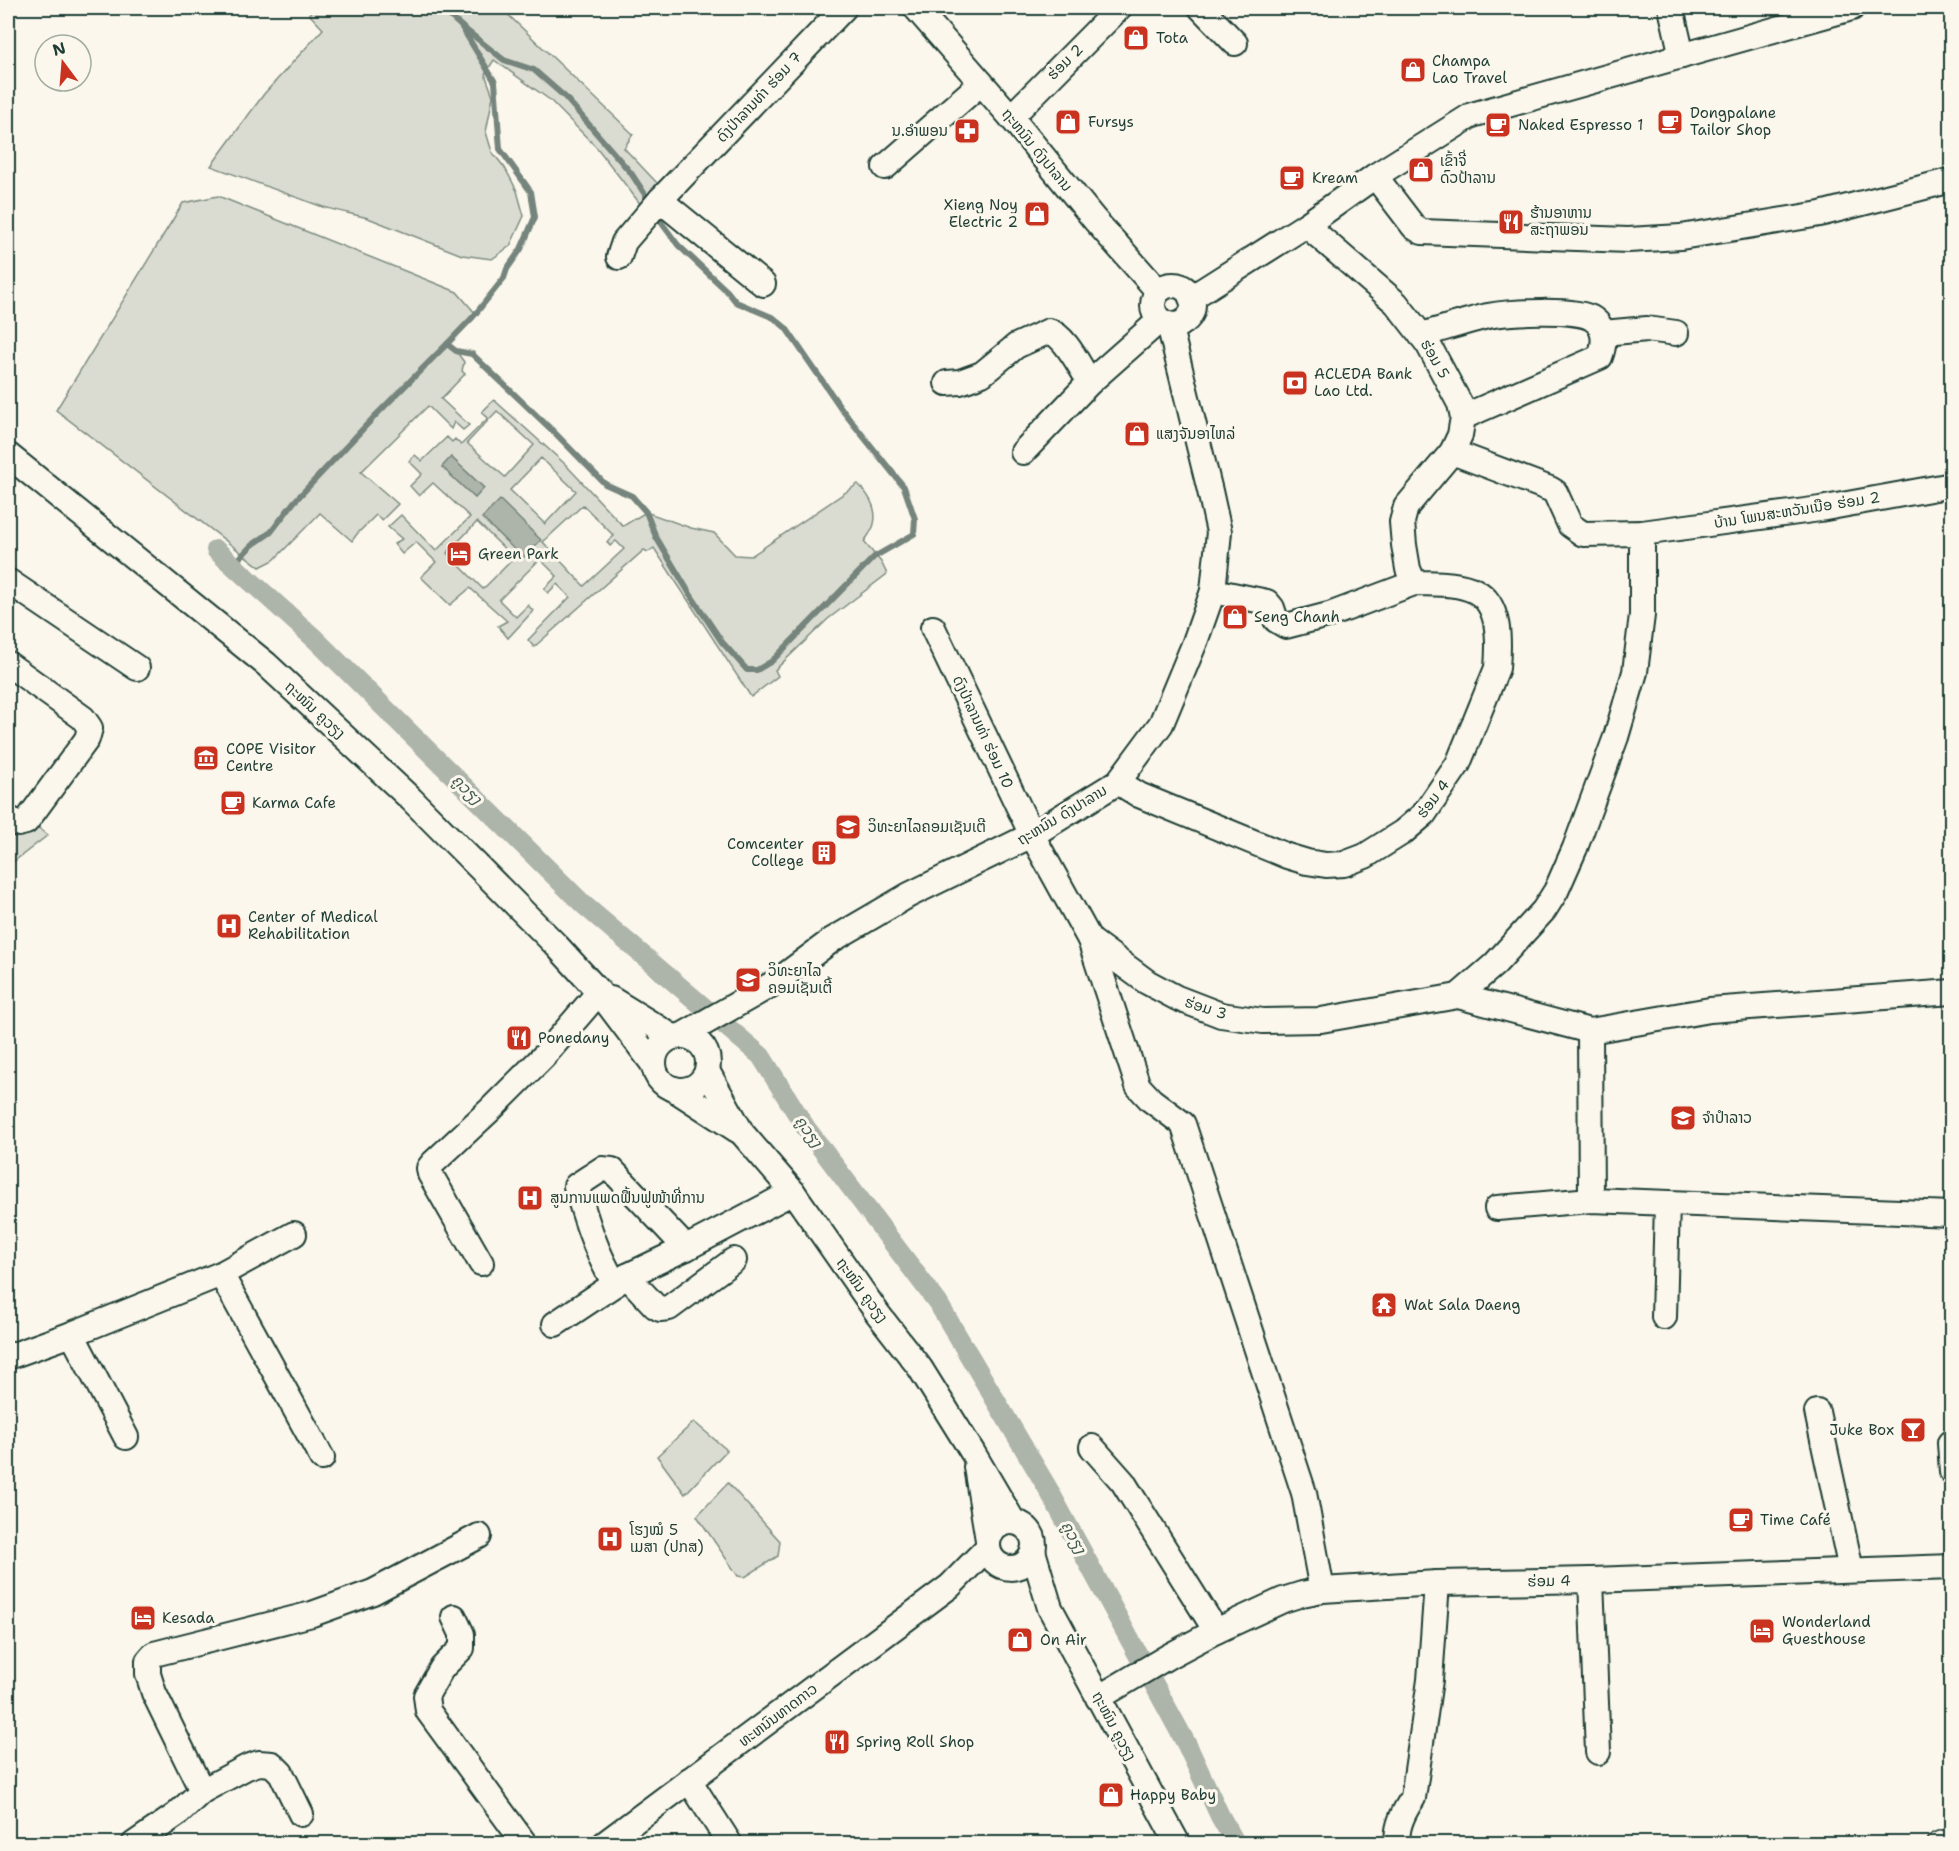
<svg xmlns="http://www.w3.org/2000/svg" width="1959" height="1851" font-family="'Shantell Sans','Noto Sans Lao',sans-serif">
<style>
.green{fill:#dbdcd1;stroke:#7d8c82;stroke-width:1.5;fill-rule:evenodd}
.water{fill:#adb4aa;stroke:#74847b;stroke-width:1.5}
.lines{fill:none;stroke-linecap:round;stroke-linejoin:round}
.stream{stroke:#74847b;stroke-width:6}
.canal{stroke:#adb4aa;stroke-width:20}
.minor-casing{stroke:#1f3d34;stroke-width:28}
.minor{stroke:#fbf7ec;stroke-width:24}
.labels{text-anchor:middle;stroke-width:6;stroke-linejoin:round;paint-order:stroke}
.poi-label{font-size:15px;fill:#1f3d34;stroke:#fbf7ec;text-anchor:start}
.street-label{font-size:15px;fill:#1f3d34;stroke:#fbf7ec}
.water-label{font-size:16px;font-style:italic;fill:#425b52;stroke:#fbf7ec}
</style>
<rect width="100%" height="100%" fill="#fbf7ec"/>
<filter id="ink" filterUnits="userSpaceOnUse"><feTurbulence type="fractalNoise" baseFrequency=".0167" numOctaves="2"/><feDisplacementMap in="SourceGraphic" scale="12" xChannelSelector="R" yChannelSelector="G"/><feConvolveMatrix kernelMatrix="1 2 1 2 8 2 1 2 1" color-interpolation-filters="sRGB"/></filter>
<g filter="url(#ink)">
<g class="green">
<path d="M313,8H501L633,134L624,148L658,184L641,205L598,149L550,100L494,60L485,74L493,96L486,132L492,152L505,168L517,191L524,216L510,246L492,259L462,255L368,218L323,207L211,166L264,94L323,29L309,14Z"/>
<path d="M218,196L457,292L476,314L447,344L456,351L464,362L462,371L465,374L441,399L469,425L463,430L454,422L451,429L428,406L361,472L398,504L382,520L376,515L357,534L352,541L320,513L274,560L260,567L56,410L183,203Z"/>
<path d="M494,400L565,464L623,526L646,512L691,528L714,533L735,555L751,556L858,484C868,494 878,508 874,524C873,530 867,537 864,542L881,562L887,574L828,619L775,670L778,676L751,697L654,548L648,552L644,550L534,647L528,640L570,597L557,584L548,593L544,589L557,576L540,559L499,600L516,617L528,605L533,611L508,638L498,626L507,621L470,588L450,605L421,577L436,562L416,542L402,554L394,544L402,539L388,527L401,515L436,551L470,517L433,483L419,496L410,486L422,474L409,461L415,455L422,461L447,437L452,442L455,439L461,445L488,418L482,412ZM497,411L534,445L505,477L467,443ZM451,457L484,488L475,498L442,467ZM541,458L576,491L545,524L510,490ZM583,505L614,536L607,542L610,546L616,541L624,549L584,586L543,542ZM477,522L514,558L483,589L447,553Z"/>
<path d="M8,805L48,835L8,866Z"/>
<path d="M694,1422L727,1450L685,1494L657,1456Z"/>
<path d="M728,1483L780,1541L778,1556L745,1577L738,1576L697,1516Z"/>
</g>
<g class="water">
<path d="M451,457L484,488L475,498L442,467Z"/>
<path d="M500,500L541,540L523,558L482,518Z"/>
</g>
<g class="lines">
<g class="stream">
<path d="M441,8L461,26L495,82L500,149L531,192L535,217L521,249L507,269L504,278L473,317L447,344L456,351L472,354L555,433L605,484L632,496L646,512L656,537L690,594L722,642L747,670H757L772,661L874,557L914,534L915,519L904,487L843,411L786,328L774,318L736,302L728,292L678,245L655,214"/>
<path d="M461,26L504,60L534,70L565,97L631,173L650,202"/>
<path d="M233,565L251,546L271,532L294,502L376,415L447,344"/>
</g>
<path class="canal" d="M216,550L315,639L584,905L761,1056L806,1128L938,1303L1047,1487L1187,1745L1220,1816L1236,1844"/>
<g class="minor-casing">
<g id="minor">
<path d="M916,8L1011,117L1094,219L1158,291"/>
<path d="M1201,8L1235,43"/>
<path d="M1671,8L1682,56"/>
<path d="M1011,117L1119,8"/>
<path d="M885,167L981,83"/>
<path d="M1375,176L1414,227L1422,232L1628,240L1681,237L1820,214L1952,180"/>
<path d="M619,257L624,242L660,200"/>
<path d="M763,284L660,200L844,8"/>
<circle cx="1173" cy="305" r="20"/>
<path d="M1191,298L1306,225L1375,176L1472,115L1852,8"/>
<path d="M1603,333L1647,329L1676,333"/>
<path d="M1421,335C1443,329 1466,321 1488,316C1509,312 1577,308 1593,319C1606,328 1605,344 1600,357L1463,417"/>
<path d="M947,383L960,382L982,374L1016,346L1049,331C1066,336 1080,368 1090,382"/>
<path d="M1023,452L1090,382L1160,320"/>
<path d="M1452,452L1550,489L1555,492L1570,525L1583,534L1642,533L1820,509L1952,485"/>
<path d="M8,455L266,664L411,799L557,946L599,992L654,1065"/>
<path d="M8,581L137,668"/>
<path d="M1213,591L1267,602L1272,608L1276,620L1286,626L1332,614L1414,583"/>
<path d="M933,628L1032,835L1090,940L1147,982L1177,998L1221,1015L1263,1021L1321,1020L1458,996L1590,1031L1710,1010L1952,992"/>
<path d="M8,664L83,718L90,728L87,739L26,822L18,824L8,818"/>
<path d="M1118,782L1139,795L1287,856L1307,862L1326,865L1344,864L1365,856L1403,832L1424,814L1458,764L1497,668C1499,643 1501,604 1475,591C1457,582 1433,584 1414,583L1408,569L1404,545L1402,522L1406,507L1452,452L1460,435L1463,417L1460,404L1428,344L1396,303L1306,225"/>
<path d="M1090,940L1138,1086L1151,1100L1183,1124L1304,1493L1322,1590"/>
<path d="M1458,996L1495,964L1544,910L1556,891L1575,848L1616,737L1635,672L1642,615V533"/>
<path d="M611,999L673,1037"/>
<path d="M1590,1031L1591,1200"/>
<path d="M683,1035L776,982L832,940L909,895L1032,835L1118,782L1161,724L1195,642L1213,591L1219,532L1210,491L1169,324"/>
<circle cx="681" cy="1063" r="27"/>
<path d="M707,1071L742,1133L793,1192L878,1314L920,1368L973,1453L1013,1521"/>
<path d="M674,1089L737,1130"/>
<path d="M1497,1208L1591,1200L1952,1214"/>
<path d="M481,1263L430,1174L429,1168L433,1163L491,1109L544,1056L599,992"/>
<path d="M221,1274L322,1458"/>
<path d="M627,1276L655,1306L660,1309L669,1308L734,1260"/>
<path d="M615,1284C596,1253 586,1220 576,1186L602,1169L612,1170L686,1248"/>
<path d="M1664,1317L1667,1203"/>
<path d="M555,1324L627,1276L686,1248L793,1192"/>
<path d="M72,1334L126,1437"/>
<path d="M8,1357L72,1334L221,1274L294,1234"/>
<path d="M1817,1412L1851,1570"/>
<path d="M1950,1443L1952,1472"/>
<path d="M1092,1447L1123,1482L1216,1631"/>
<path d="M976,1467L988,1540"/>
<circle cx="1011" cy="1545" r="23"/>
<path d="M1033,1551L1050,1608L1178,1844"/>
<path d="M1591,1580L1598,1752"/>
<path d="M454,1617L462,1634V1648L442,1668L426,1696L428,1711L525,1844"/>
<path d="M1098,1698L1169,1656L1216,1631L1283,1600L1302,1594L1322,1590L1437,1583L1591,1580L1952,1567"/>
<path d="M689,1780L730,1844"/>
<path d="M202,1791L247,1767L259,1763L272,1764L281,1773L301,1814"/>
<path d="M134,1844L176,1815L202,1791L154,1693L148,1674V1661L154,1654L312,1614L373,1592L479,1536"/>
<path d="M604,1844L950,1586L987,1548"/>
<path d="M1398,1844C1395,1827 1404,1811 1413,1798L1430,1680L1437,1583"/>
<path d="M1940,1844L1952,1841"/>
</g>
</g>
<use href="#minor" class="minor"/>
</g>
</g>
<defs>
<g id="shop-square" transform="scale(1.35)"><rect x="-9" y="-9" width="18" height="18" rx="4" fill="#c8321e" stroke="#fbf7ec"/><path d="M-5-2.5h2.3a2.7 3.5 0 0 1 5.4 0H5L5.5 6h-11ZM-1.5-2.5h3a1.5 2.3 0 0 0-3 0Z" fill="#fff"/></g>
<g id="cafe-square" transform="scale(1.35)"><rect x="-9" y="-9" width="18" height="18" rx="4" fill="#c8321e" stroke="#fbf7ec"/><path d="M-5.5-4.5H6V0H3Q3 3.5 0 3.5H-2.5Q-5.5 3.5-5.5 0ZM3-3.2v2h1.7v-2ZM-6 4.5H4V6H-6Z" fill="#fff"/></g>
<g id="pharmacy-square" transform="scale(1.35)"><rect x="-9" y="-9" width="18" height="18" rx="4" fill="#c8321e" stroke="#fbf7ec"/><path d="M-2-6h4v4h4v4h-4v4h-4v-4h-4v-4h4Z" fill="#fff"/></g>
<g id="restaurant-square" transform="scale(1.35)"><rect x="-9" y="-9" width="18" height="18" rx="4" fill="#c8321e" stroke="#fbf7ec"/><path d="M-5-6h1v4h1v-4h1v4h1v-4h1v5L-1.5 .5V6h-2V.5L-5-1ZM5-6V6H3V1.5H1.5Q1.5-4 5-6Z" fill="#fff"/></g>
<g id="bank-square" transform="scale(1.35)"><rect x="-9" y="-9" width="18" height="18" rx="4" fill="#c8321e" stroke="#fbf7ec"/><path d="M-6-4H6V4H-6ZM0-2.3a2.3 2.3 0 1 0 0 4.6a2.3 2.3 0 1 0 0-4.6Z" fill="#fff"/></g>
<g id="hotel-square" transform="scale(1.35)"><rect x="-9" y="-9" width="18" height="18" rx="4" fill="#c8321e" stroke="#fbf7ec"/><path d="M-6-4.5h1.5V1H6V5H4.5V3h-9V5H-6ZM-4 0a1.8 1.8 0 1 1 3.6 0ZM.5 0V-2.5h3Q6-2.5 6 0Z" fill="#fff"/></g>
<g id="museum-square" transform="scale(1.35)"><rect x="-9" y="-9" width="18" height="18" rx="4" fill="#c8321e" stroke="#fbf7ec"/><path d="M0-6L6-3V-2H-6V-3ZM-5-1h2V3h-2ZM-1-1h2V3h-2ZM3-1h2V3H3ZM-6 4H6V6H-6Z" fill="#fff"/></g>
<g id="school-square" transform="scale(1.35)"><rect x="-9" y="-9" width="18" height="18" rx="4" fill="#c8321e" stroke="#fbf7ec"/><path d="M0-5L7-2L0 1L-7-2ZM-4 1L0 2.5L4 1V4Q0 6-4 4Z" fill="#fff"/></g>
<g id="building-square" transform="scale(1.35)"><rect x="-9" y="-9" width="18" height="18" rx="4" fill="#c8321e" stroke="#fbf7ec"/><path d="M-4-6H4V6H1V3H-1V6H-4ZM-2.5-4.3h1.7v1.8h-1.7ZM.8-4.3h1.7v1.8H.8ZM-2.5-1h1.7V.8h-1.7ZM.8-1h1.7V.8H.8Z" fill="#fff"/></g>
<g id="hospital-square" transform="scale(1.35)"><rect x="-9" y="-9" width="18" height="18" rx="4" fill="#c8321e" stroke="#fbf7ec"/><path d="M-5-5h3v3.5h4V-5h3V5h-3V1.5h-4V5h-3Z" fill="#fff"/></g>
<g id="university-square" transform="scale(1.35)"><rect x="-9" y="-9" width="18" height="18" rx="4" fill="#c8321e" stroke="#fbf7ec"/><path d="M0-5L7-2L0 1L-7-2ZM-4 1L0 2.5L4 1V4Q0 6-4 4Z" fill="#fff"/></g>
<g id="temple-square" transform="scale(1.35)"><rect x="-9" y="-9" width="18" height="18" rx="4" fill="#c8321e" stroke="#fbf7ec"/><path d="M0-6L5-2H3V0L6.5 2.5H4V6H1.5V3h-3V6H-4V2.5H-6.5L-3 0V-2H-5Z" fill="#fff"/></g>
<g id="bar-square" transform="scale(1.35)"><rect x="-9" y="-9" width="18" height="18" rx="4" fill="#c8321e" stroke="#fbf7ec"/><path d="M-6-5H6L.8 .8V4.5H3.5V6h-7V4.5H-.8V.8Z" fill="#fff"/></g>
</defs>
<g fill-rule="evenodd">
<use href="#shop-square" x="1136" y="38"/>
<use href="#shop-square" x="1413" y="70"/>
<use href="#shop-square" x="1068" y="122"/>
<use href="#cafe-square" x="1670" y="122"/>
<use href="#cafe-square" x="1498" y="125"/>
<use href="#pharmacy-square" x="967" y="131"/>
<use href="#shop-square" x="1421" y="170"/>
<use href="#cafe-square" x="1292" y="178"/>
<use href="#shop-square" x="1037" y="214"/>
<use href="#restaurant-square" x="1511" y="222"/>
<use href="#bank-square" x="1295" y="383"/>
<use href="#shop-square" x="1137" y="434"/>
<use href="#hotel-square" x="459" y="554"/>
<use href="#shop-square" x="1235" y="617"/>
<use href="#museum-square" x="206" y="758"/>
<use href="#cafe-square" x="233" y="803"/>
<use href="#school-square" x="848" y="827"/>
<use href="#building-square" x="824" y="853"/>
<use href="#hospital-square" x="229" y="926"/>
<use href="#university-square" x="748" y="980"/>
<use href="#restaurant-square" x="519" y="1038"/>
<use href="#school-square" x="1683" y="1118"/>
<use href="#hospital-square" x="530" y="1198"/>
<use href="#temple-square" x="1384" y="1305"/>
<use href="#bar-square" x="1913" y="1430"/>
<use href="#cafe-square" x="1741" y="1520"/>
<use href="#hospital-square" x="610" y="1539"/>
<use href="#hotel-square" x="143" y="1618"/>
<use href="#hotel-square" x="1762" y="1631"/>
<use href="#shop-square" x="1020" y="1640"/>
<use href="#restaurant-square" x="837" y="1742"/>
<use href="#shop-square" x="1111" y="1795"/>
</g>
<g class="labels">
<g class="poi-label">
<text x="1156" y="43">Tota</text>
<text x="1432" y="66">Champa<tspan x="1432" dy="17">Lao Travel</tspan></text>
<text x="1690" y="118">Dongpalane<tspan x="1690" dy="17">Tailor Shop</tspan></text>
<text x="1088" y="127">Fursys</text>
<text x="1518" y="130">Naked Espresso 1</text>
<text x="948" y="136" text-anchor="end">ນ.ອຳພອນ</text>
<text x="1440" y="166">ເຂົ້າຈີ່<tspan x="1440" dy="17">ດົວປ້າລານ</tspan></text>
<text x="1312" y="183">Kream</text>
<text x="1018" y="210" text-anchor="end">Xieng Noy<tspan x="1018" dy="17">Electric 2</tspan></text>
<text x="1530" y="218">ຮ້ານອາຫານ<tspan x="1530" dy="17">ສະຖາພອນ</tspan></text>
<text x="1314" y="379">ACLEDA Bank<tspan x="1314" dy="17">Lao Ltd.</tspan></text>
<text x="1156" y="439">ແສງຈັນອາໄຫລ່</text>
<text x="478" y="559">Green Park</text>
<text x="1254" y="622">Seng Chanh</text>
<text x="226" y="754">COPE Visitor<tspan x="226" dy="17">Centre</tspan></text>
<text x="252" y="808">Karma Cafe</text>
<text x="868" y="832">ວິທະຍາໄລຄອມເຊັນເຕີ</text>
<text x="804" y="849" text-anchor="end">Comcenter<tspan x="804" dy="17">College</tspan></text>
<text x="248" y="922">Center of Medical<tspan x="248" dy="17">Rehabilitation</tspan></text>
<text x="768" y="976">ວິທະຍາໄລ<tspan x="768" dy="17">ຄອມເຊັນເຕີ້</tspan></text>
<text x="538" y="1043">Ponedany</text>
<text x="1702" y="1123">ຈຳປຳລາວ</text>
<text x="550" y="1203">ສູນການແພດຟື້ນຟູໜ້າທີ່ການ</text>
<text x="1404" y="1310">Wat Sala Daeng</text>
<text x="1894" y="1435" text-anchor="end">Juke Box</text>
<text x="1760" y="1525">Time Café</text>
<text x="630" y="1535">ໂຮງໝໍ 5<tspan x="630" dy="17">ເມສາ (ປກສ)</tspan></text>
<text x="162" y="1623">Kesada</text>
<text x="1782" y="1627">Wonderland<tspan x="1782" dy="17">Guesthouse</tspan></text>
<text x="1040" y="1645">On Air</text>
<text x="856" y="1747">Spring Roll Shop</text>
<text x="1130" y="1800">Happy Baby</text>
</g>
<g class="street-label">
<text transform="translate(1065 62) rotate(-45)" y="5">ຮ່ອມ 2</text>
<text transform="translate(759 97) rotate(-47)" y="5">ດົງປ່າລານທ່າ ຮ່ອມ 7</text>
<text transform="translate(1037 150) rotate(51)" y="5">ຖະຫນົນ ດົງປາລານ</text>
<text transform="translate(1435 359) rotate(60)" y="5">ຮ່ອມ 5</text>
<text transform="translate(1797 510) rotate(-9)" y="5">ບ້ານ ໂພນສະຫວັນເນືອ ຮ່ອມ 2</text>
<text transform="translate(315 710) rotate(43)" y="5">ຖະໜົນ ຄູວຽງ</text>
<text transform="translate(983 732) rotate(65)" y="5">ດົງປ່າລານທ່າ ຮ່ອມ 10</text>
<text transform="translate(1433 799) rotate(-53)" y="5">ຮ່ອມ 4</text>
<text transform="translate(1062 815) rotate(-31)" y="5">ຖະຫນົນ ດົງປາລານ</text>
<text transform="translate(1206 1008) rotate(18)" y="5">ຮ່ອມ 3</text>
<text transform="translate(862 1290) rotate(54)" y="5">ຖະໜົນ ຄູວຽງ</text>
<text transform="translate(1549 1581) rotate(-1)" y="5">ຮ່ອມ 4</text>
<text transform="translate(778 1715) rotate(-37)" y="5">ທະຫນົນທາດກາວ</text>
<text transform="translate(1114 1726) rotate(62)" y="5">ຖະໜົນ ຄູວຽງ</text>
</g>
<g class="water-label">
<text transform="translate(467 789) rotate(45)" y="6">ຄູວຽງ</text>
<text transform="translate(809 1131) rotate(55)" y="6">ຄູວຽງ</text>
<text transform="translate(1074 1537) rotate(62)" y="6">ຄູວຽງ</text>
</g>
</g>
<rect width="1959" height="1851" fill="none" stroke="#fbf7ec" stroke-width="30"/>
<rect x="15" y="15" width="1929" height="1821" fill="none" stroke="#1f3d34" stroke-width="2" filter="url(#ink)"/>
<g transform="translate(63 63) rotate(344)"><circle r="28" fill="#fbf7ec" stroke="#a3ada2" stroke-width="1.5"/>
<path d="M0-4.5L10 22L0 15L-10 22Z" fill="#c8321e"/>
<text y="-9" font-size="16" font-weight="bold" text-anchor="middle" fill="#1f3d34">N</text>
</g>
</svg>
